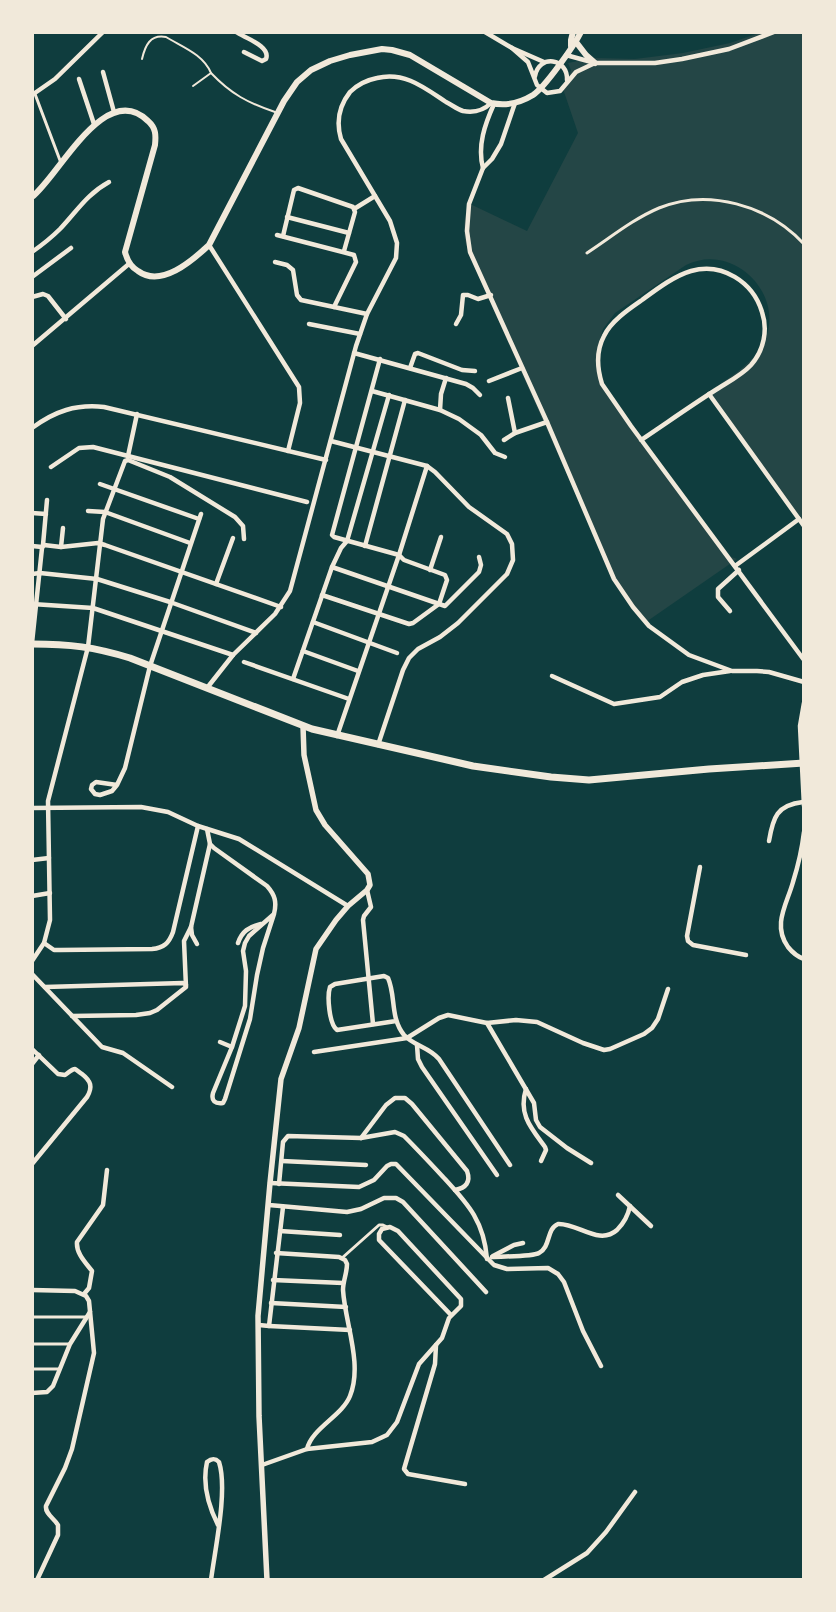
<svg xmlns="http://www.w3.org/2000/svg" width="836" height="1612" font-family="'Titillium Web',sans-serif">
<style>
.green{fill:#244646}
.lines{fill:none;stroke-linecap:round;stroke-linejoin:round}
.service{stroke:#f1e9da;stroke-width:2}
.pedestrian{stroke:#f1e9da;stroke-width:3}
.minor{stroke:#f1e9da;stroke-width:4.5}
.tertiary{stroke:#f1e9da;stroke-width:5.5}
.secondary{stroke:#f1e9da;stroke-width:6}
.primary{stroke:#f1e9da;stroke-width:7}
</style>
<rect width="100%" height="100%" fill="#0f3d3e"/>
<path class="green" d="M759,33H803V524L710,391C727,379 749,366 760,349C792,301 736,240 686,265L615,313L603,329L597,349V370L604,388L642,437L698,516L729,556L737,559L646,622L618,586L560,459L475,268C463,238 461,235 468,203L527,231L578,133L562,86L568,80L571,70L568,63L593,58L635,59L683,53L730,43Z"/>
<g class="lines">
<g class="service">
<path d="M142,59C145,46 150,34 166,37C182,47 203,54 211,73L193,86"/>
<path d="M211,73C231,94 248,103 275,112"/>
</g>
<g class="pedestrian">
<path d="M35,94L61,163"/>
<path d="M587,253C610,238 633,219 659,208C708,188 768,205 804,244"/>
<path d="M342,1258L379,1225H383L387,1227"/>
<path d="M32,1317H86"/>
<path d="M32,1344H70"/>
<path d="M32,1369H60"/>
</g>
<g class="minor">
<path d="M236,32C245,38 271,46 266,59L262,61L244,52"/>
<path d="M485,32L512,48L544,62"/>
<path d="M512,48L528,62L537,85L547,93L560,91L576,72L595,63"/>
<path d="M566,55L595,63H655L682,59L729,49L774,32"/>
<path d="M103,72L114,112"/>
<path d="M535,76C539,54 568,58 567,80"/>
<path d="M79,79L94,124"/>
<path d="M32,95L55,79L103,32"/>
<path d="M515,103L501,144L492,159L483,168L469,204L467,231L470,252L547,422L614,579L633,607L649,626L689,655L732,671H757L769,672L804,682"/>
<path d="M483,168C477,146 485,124 494,104"/>
<path d="M354,209L375,196"/>
<path d="M287,217L349,233"/>
<path d="M277,235L354,255L356,262L334,307"/>
<path d="M283,236L294,190L298,188L353,207L355,212L344,251"/>
<path d="M209,245L299,387L300,403L288,451"/>
<path d="M32,252C42,245 52,237 60,229C77,211 87,194 109,182"/>
<path d="M275,262L287,265L293,270L297,295L301,300L367,314"/>
<path d="M32,277L71,248"/>
<path d="M32,297L43,294L48,296L66,319"/>
<path d="M309,324L360,334"/>
<path d="M456,324L461,315L463,295H468L478,299L491,295"/>
<path d="M32,346L130,263"/>
<path d="M354,353L466,384L473,388L480,395"/>
<path d="M410,368L415,354L418,353L462,370L475,371"/>
<path d="M489,381L522,368"/>
<path d="M372,391L440,410L459,419L481,435L495,453L505,457"/>
<path d="M709,394L804,526"/>
<path d="M508,398L515,433"/>
<path d="M440,410L441,394L446,378"/>
<path d="M32,428C55,411 76,404 104,407L326,460"/>
<path d="M504,440L515,433L547,422"/>
<path d="M641,440C665,424 689,407 714,391C726,383 741,376 751,365C764,350 768,330 762,312C753,282 722,262 691,271C674,276 657,289 642,300C629,309 611,321 604,336C596,351 597,368 602,384L631,426L804,660"/>
<path d="M331,441L427,466L435,472L469,507L507,534L512,544L513,560L507,574L458,623L440,637L418,649L409,658L403,670L378,745"/>
<path d="M128,456L137,414"/>
<path d="M51,467L79,448L93,447L307,502"/>
<path d="M100,484L199,519"/>
<path d="M88,511L105,512L190,543"/>
<path d="M32,513L46,514"/>
<path d="M43,545L47,500"/>
<path d="M32,546L42,547"/>
<path d="M365,546L405,400"/>
<path d="M61,547L63,528"/>
<path d="M735,566L799,519"/>
<path d="M332,567L445,606L479,572L481,565L479,557"/>
<path d="M430,570L441,537"/>
<path d="M32,574L40,573L97,579L170,602L256,633"/>
<path d="M216,584L233,538"/>
<path d="M322,595L409,624L413,623L439,604L447,580L445,575L404,560L399,555L334,537L332,535L380,359"/>
<path d="M32,604L93,608L233,655"/>
<path d="M730,611L718,597V589L739,570"/>
<path d="M313,622L397,653"/>
<path d="M32,643L42,548L44,545L61,547L98,543L105,545L281,607"/>
<path d="M303,651L358,671"/>
<path d="M244,662L349,699"/>
<path d="M552,676L614,704L660,697L682,682L703,675L730,671"/>
<path d="M293,679L332,567L341,548L347,541L389,395"/>
<path d="M207,688L233,655L275,614L290,591L356,346L367,314L396,258L397,243L390,221L341,139C336,122 339,106 350,92C357,85 367,80 377,78C404,71 425,88 446,102C452,105 457,109 463,111C474,113 483,111 491,103"/>
<path d="M804,703L800,726L804,806"/>
<path d="M337,736L399,555L427,466"/>
<path d="M117,785L96,782L92,785L91,789L95,794L100,795L112,791L117,785L125,768L150,666L201,514"/>
<path d="M32,808L141,807L168,812L198,826L239,839L348,906"/>
<path d="M207,829L210,844L214,848L267,886C275,895 277,902 274,914L249,936L245,943L243,951L246,971L245,1006L232,1047L213,1093C211,1101 215,1104 223,1103L225,1099L250,1019L257,975L263,948L274,914"/>
<path d="M804,832C802,849 798,866 793,882C787,904 772,925 788,947C792,952 798,957 804,959"/>
<path d="M769,841C773,817 777,805 803,802"/>
<path d="M32,860L49,858"/>
<path d="M700,867L687,936L688,941L693,945L746,955"/>
<path d="M367,890L371,907L364,916L363,920L373,1024"/>
<path d="M32,896L50,893"/>
<path d="M44,943L54,950H60L152,949C164,948 169,943 173,932L198,826"/>
<path d="M238,943C242,931 249,927 261,924"/>
<path d="M197,944L192,935L191,927L210,844"/>
<path d="M32,961L44,943L50,920L48,801L88,647L103,519L125,461L128,460L170,477L235,517L243,526L244,539"/>
<path d="M32,974L102,1047L123,1053L172,1087"/>
<path d="M45,987L183,983L186,985"/>
<path d="M72,1016L136,1015L150,1013L157,1010L186,987L184,941L191,927"/>
<path d="M396,1021L337,1030C329,1024 327,996 330,987L335,984L384,976L388,978C396,996 390,1018 404,1035C414,1046 429,1047 439,1059L510,1165"/>
<path d="M487,1023L534,1103L536,1120L540,1127L567,1148L591,1163"/>
<path d="M220,1042L232,1047"/>
<path d="M417,1045L418,1059L422,1067L497,1175"/>
<path d="M32,1049L58,1074L65,1075C68,1073 72,1069 75,1069C77,1070 80,1073 82,1074C91,1081 93,1087 87,1097L32,1164"/>
<path d="M314,1052L407,1038L439,1018L448,1015L487,1023L516,1020L537,1022L583,1043L604,1050L610,1049L644,1034L652,1028L658,1019L668,989"/>
<path d="M32,1064L39,1055"/>
<path d="M526,1089C518,1114 531,1128 545,1147L546,1150L541,1161"/>
<path d="M361,1138L386,1105L395,1098H405L412,1104L467,1171C471,1182 466,1188 455,1190"/>
<path d="M282,1161L366,1165"/>
<path d="M270,1183L359,1187L374,1180L387,1166L391,1164H396L494,1265L507,1269L548,1268L558,1274L564,1282L583,1331L601,1366"/>
<path d="M279,1184L283,1142L288,1136L361,1138L395,1132L404,1136C418,1150 431,1164 445,1179C469,1205 484,1222 487,1259"/>
<path d="M618,1195L651,1226"/>
<path d="M269,1205L347,1212L361,1209L384,1198H396L403,1202L486,1292"/>
<path d="M280,1231L340,1235"/>
<path d="M276,1253L339,1257L345,1260L347,1264C347,1273 343,1281 343,1290C345,1323 363,1364 350,1396C342,1416 312,1428 307,1449"/>
<path d="M493,1256L514,1245L523,1243"/>
<path d="M492,1257C502,1256 532,1257 539,1253C551,1247 546,1229 558,1224C578,1223 599,1246 617,1230C624,1223 628,1216 630,1206"/>
<path d="M273,1280L343,1283"/>
<path d="M32,1290L75,1291L86,1296L89,1301L94,1353L72,1449L65,1468L46,1506C45,1514 54,1518 58,1525V1535L37,1580"/>
<path d="M84,1294L89,1288L92,1271C85,1262 76,1253 77,1242L103,1205L107,1170"/>
<path d="M271,1303L346,1307"/>
<path d="M259,1325L269,1326L283,1207"/>
<path d="M269,1326L350,1330"/>
<path d="M436,1345L435,1364L404,1469L408,1474L465,1484"/>
<path d="M32,1393L47,1392L53,1386L70,1344L90,1312"/>
<path d="M262,1465L307,1449L372,1442L387,1435L397,1422L419,1364L442,1338L449,1318L461,1306V1299L398,1231L390,1227L382,1229L379,1234V1240L451,1315"/>
<path d="M211,1580C215,1549 228,1490 219,1462C215,1458 212,1458 207,1462C202,1484 208,1505 218,1525"/>
<path d="M544,1580L587,1553L606,1532L635,1492"/>
</g>
<path class="tertiary" d="M267,1580L259,1416L258,1316L270,1183L281,1079L299,1028L316,949L336,920L348,906L367,890L370,885L368,874L325,825L316,810L304,755L303,726"/>
<g class="secondary">
<path d="M576,42L586,55L595,63"/>
<path d="M571,46V40L573,32"/>
<path d="M32,197C59,176 105,79 148,121C156,128 156,135 155,145L125,252C127,260 131,267 138,271C161,288 192,261 209,245L284,101L297,82L311,70L330,61L350,55L382,49L392,50L410,55L491,103C505,106 520,103 533,95C545,87 574,46 581,32"/>
</g>
<path class="primary" d="M32,644C70,644 94,647 130,658L312,729L473,766L551,777L589,780L709,769L804,763"/>
</g>
<rect width="836" height="1612" fill="none" stroke="#f1e9da" stroke-width="68"/>
</svg>
